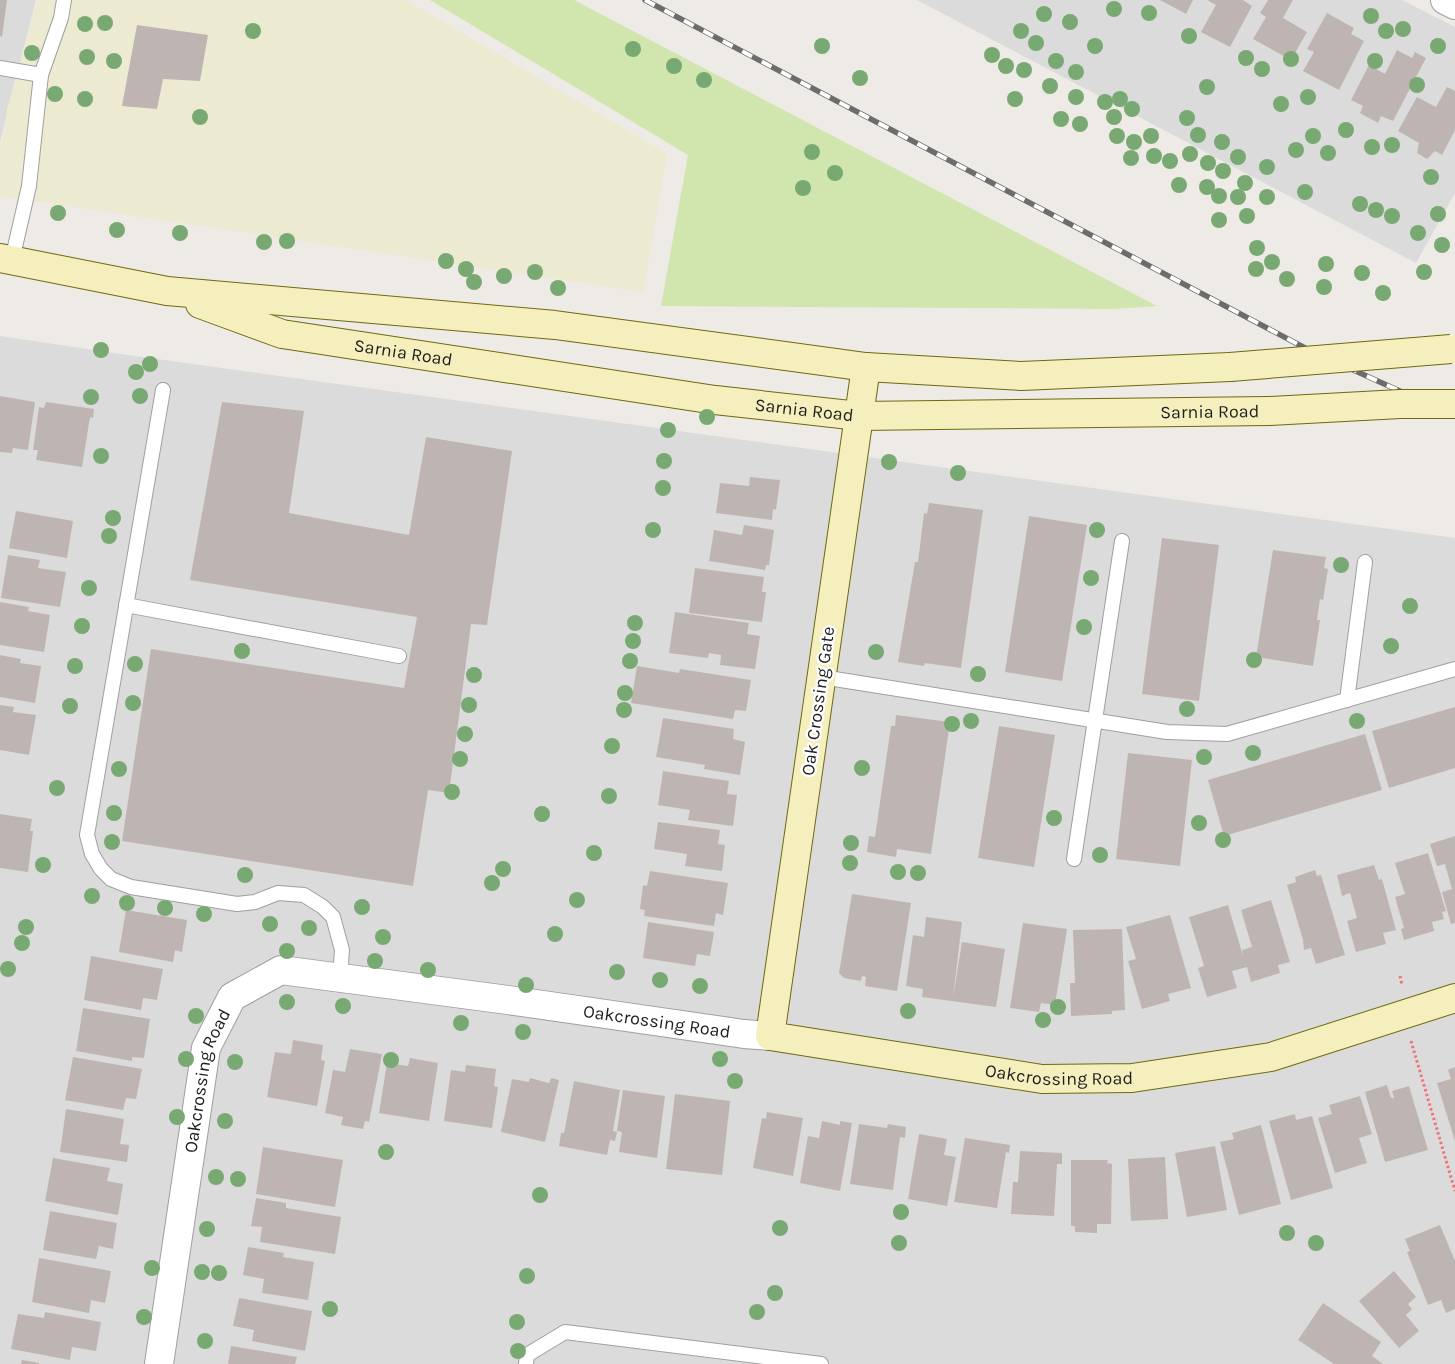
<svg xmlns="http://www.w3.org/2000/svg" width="1455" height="1364" font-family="Karla,sans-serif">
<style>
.residential{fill:#dcdbdb}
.farmland{fill:#ecead1}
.grass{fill:#d1e5ae}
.building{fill:#beb5b2}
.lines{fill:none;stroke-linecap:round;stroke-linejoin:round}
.lane-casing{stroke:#9f9f9f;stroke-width:16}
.street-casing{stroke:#9f9f9f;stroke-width:30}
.secondary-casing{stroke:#6d6a0d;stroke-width:30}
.path{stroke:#ef757a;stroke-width:3;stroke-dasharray:2.5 2.5;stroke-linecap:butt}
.lane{stroke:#fff;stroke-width:14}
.street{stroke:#fff;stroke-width:28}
.secondary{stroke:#f5efbd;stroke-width:28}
.rail-casing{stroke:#6c6c6c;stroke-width:5.5}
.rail{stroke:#fff;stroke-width:4;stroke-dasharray:11;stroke-linecap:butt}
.secondary-bridge-casing{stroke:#6d6a0d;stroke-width:30;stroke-linecap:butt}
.secondary-bridge{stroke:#f5efbd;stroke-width:28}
.tree{fill:#79a972}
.labels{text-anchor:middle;stroke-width:4.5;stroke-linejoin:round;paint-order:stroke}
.street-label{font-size:18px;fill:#1e1e1e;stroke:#fff}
</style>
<rect width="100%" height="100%" fill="#eeeae5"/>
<g class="residential">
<path d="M0,0H36L0,142Z"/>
<path d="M917,0H1402L1455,27V193L1416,263Z"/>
<path d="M0,336L128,355L1455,538V1364H0Z"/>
</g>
<path class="farmland" d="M37,0H406L667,154L643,292L0,196V148L4,134L7,109Z"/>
<path class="grass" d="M430,0H574L1157,306L1113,309L661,306L688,155Z"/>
<g class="building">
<path d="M0,0H7L2,37L0,36Z"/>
<path d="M1160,0H1193L1186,14Z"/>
<path d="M1207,0H1243L1252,6L1230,47L1201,32L1216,5Z"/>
<path d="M1268,0H1293L1283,18L1307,32L1291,60L1253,39L1266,17L1260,13Z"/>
<path d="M1327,13L1354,28L1351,34L1364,41L1339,90L1303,71L1314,52L1307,49Z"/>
<path d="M137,25L208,35L200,81L163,79L157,109L122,106Z"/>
<path d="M1397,50L1412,58L1415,52L1426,58L1393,121L1381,116L1378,123L1360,113L1363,106L1351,100L1369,65L1385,74Z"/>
<path d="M1447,87L1455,91V130L1442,155L1435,151L1427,159L1417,153L1419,143L1398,131L1417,97L1436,107Z"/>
<path d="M0,396L35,402L28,450L13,448L12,453L0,452Z"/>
<path d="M46,402L94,409L93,418L90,417L82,467L36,460L38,450H33L39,407L44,408Z"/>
<path d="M222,402L304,411L289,513L409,535L426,437L512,451L487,625L471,624L449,793L428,790L413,886L122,841L151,649L404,688L417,617L190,580Z"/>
<path d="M750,477L780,480L776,510L773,509L772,520L716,513L720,483L749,486Z"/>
<path d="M929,503L983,510L961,668L925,663L924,666L898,662L915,562H918L924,513L927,514Z"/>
<path d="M16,511L73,521L67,558L9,548Z"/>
<path d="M1029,516L1087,525L1062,681L1005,672Z"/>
<path d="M744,525L774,530L769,565H766L765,570L709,561L714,530L742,535Z"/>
<path d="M1162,538L1219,545L1199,701L1142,694Z"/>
<path d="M1273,550L1326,557L1324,568L1328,569L1323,600L1320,599L1317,620H1320L1313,666L1256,657Z"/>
<path d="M8,555L40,560L38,568L66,572L60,607L1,598Z"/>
<path d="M695,568L764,577L762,592H766L762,622L689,613Z"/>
<path d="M0,602L29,607L28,611L50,615L44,652L0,645Z"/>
<path d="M675,612L749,623L747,634L760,636L755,669L720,665L721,655L709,653L708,658L669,653Z"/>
<path d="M0,655L21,659L20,663L41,666L35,703L0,697Z"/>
<path d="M637,666L679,673L680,669L751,680L746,711L735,710L733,719L631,703Z"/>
<path d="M0,705L14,707L13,712L36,715L29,755L0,750Z"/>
<path d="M1455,707V768L1389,788L1372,731Z"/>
<path d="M896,715L950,722L931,854L897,849L896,857L867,852L869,836L875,837L891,726H895Z"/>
<path d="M663,718L734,729L733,739L745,742L740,775L704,769L705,765L656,757Z"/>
<path d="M999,726L1055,735L1034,867L978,858Z"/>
<path d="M1365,734L1382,790L1224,836L1208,780Z"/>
<path d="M1128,753L1192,760L1180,866L1116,859Z"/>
<path d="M663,771L729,781L727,794L737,795L733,826L688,820L690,810L658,805Z"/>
<path d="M0,814L32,819L30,831H33L28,872L0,868Z"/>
<path d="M658,822L720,830L718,844L725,845L722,871L685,866L687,854L654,849Z"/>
<path d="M1455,836V923L1451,924L1442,892L1452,889L1445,864L1437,866L1430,844Z"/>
<path d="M1428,853L1446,911L1442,912L1444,919L1432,922L1434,931L1404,940L1401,929L1404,928L1395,897L1405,894L1395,863Z"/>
<path d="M1374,865L1379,880L1382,879L1396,930L1383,933L1386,944L1356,952L1347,921L1357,918L1350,893L1342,896L1337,875Z"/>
<path d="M1315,870L1317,876L1321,875L1345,955L1316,964L1311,948L1304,950L1303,940L1287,885L1296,882L1295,877Z"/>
<path d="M650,871L728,883L723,915L716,913L714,926L644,916L645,910L640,909L643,885L647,886Z"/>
<path d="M852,894L911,903L897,991L865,986L866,977L862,976L861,981L844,978L839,973Z"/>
<path d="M1271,900L1290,962L1278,965L1280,973L1251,982L1247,967L1232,971L1237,988L1207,997L1198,968L1204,966L1189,917L1228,905L1243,956L1242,950L1252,947L1241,910Z"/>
<path d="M126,910L187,920L182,952L175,950L173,962L119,952Z"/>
<path d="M1170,915L1191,988L1168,994L1170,1001L1142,1009L1128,961L1136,959L1126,927Z"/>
<path d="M926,917L962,922L953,998L962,942L1005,949L996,1007L922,997L923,989L906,986L913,935L924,937Z"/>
<path d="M648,922L714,932L710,956L697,954L695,966L643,958Z"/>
<path d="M1023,923L1067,929L1055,1005L1041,1003L1039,1012L1010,1008Z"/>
<path d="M1122,929L1125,1010L1112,1011V1014L1071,1016L1070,983H1075L1073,930Z"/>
<path d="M91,956L163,969L157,1000L143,998L141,1010L84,1000Z"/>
<path d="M83,1008L150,1019L144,1058L132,1057V1061L76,1051Z"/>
<path d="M293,1040L323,1045L321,1060L325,1061L317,1106L267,1097L275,1052L291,1054Z"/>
<path d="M350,1049L382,1054L369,1122L365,1121L363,1129L341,1125L343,1117L325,1113L333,1070L345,1072Z"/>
<path d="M73,1057L142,1069L136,1099L126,1098L123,1110L65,1100Z"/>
<path d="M410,1058L438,1063L429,1121L379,1113L387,1063L408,1066Z"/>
<path d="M466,1065L496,1069L494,1086L498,1087L492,1128L444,1121L451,1070L465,1072Z"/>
<path d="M1455,1067V1141L1437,1083L1451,1079L1448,1070Z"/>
<path d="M530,1078L549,1083L551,1078L559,1080L545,1142L501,1132L512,1079L529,1082Z"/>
<path d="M574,1081L620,1090L613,1131L617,1132L615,1141L610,1140L607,1155L559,1146L561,1133H564Z"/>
<path d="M1387,1085L1391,1098H1394L1392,1091L1409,1086L1428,1150L1385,1162L1365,1092Z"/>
<path d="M623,1090L665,1096L657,1158L619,1152L622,1132L617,1131Z"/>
<path d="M675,1094L730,1101L722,1175L666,1169Z"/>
<path d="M1360,1096L1372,1134L1359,1138L1367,1163L1335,1173L1318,1118L1332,1114L1329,1105Z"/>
<path d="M66,1109L124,1119L120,1144L129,1145L127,1162L60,1152Z"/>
<path d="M767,1112L803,1118L793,1176L753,1168L762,1118L766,1119Z"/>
<path d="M1295,1114L1296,1120L1312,1116L1333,1188L1291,1200L1269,1121Z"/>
<path d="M822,1121L840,1125V1121L852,1123L840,1191L800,1183L808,1136L819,1138Z"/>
<path d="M859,1124L887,1128L888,1124L906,1127L905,1138L900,1137L893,1190L850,1184Z"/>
<path d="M1261,1125L1281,1204L1239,1215L1220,1142L1234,1139L1232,1133Z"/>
<path d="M919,1134L947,1139L944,1155L956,1157L947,1206L908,1199Z"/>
<path d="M965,1138L1010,1145L1009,1153L1006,1152L997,1208L954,1202Z"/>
<path d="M1215,1146L1227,1210L1187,1217L1175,1153Z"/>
<path d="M263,1147L343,1160L335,1207L256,1194Z"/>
<path d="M1020,1151L1062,1153V1164H1057L1054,1216L1011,1214L1013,1182H1018Z"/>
<path d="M1165,1157L1168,1219L1131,1221L1128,1159Z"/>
<path d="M53,1158L110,1168L107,1181L123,1184L118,1215L45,1201Z"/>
<path d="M1071,1160H1108L1107,1163L1112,1164L1111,1224H1097V1233L1075,1232V1226H1071Z"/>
<path d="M256,1198L286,1203V1208L341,1217L335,1254L260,1242L262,1227L251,1226Z"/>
<path d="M50,1211L117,1223L113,1249L99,1246L96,1259L43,1250Z"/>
<path d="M1440,1225L1455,1261V1309L1446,1313L1441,1300L1428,1305L1407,1252L1410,1251L1405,1239Z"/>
<path d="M248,1247L284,1253L283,1257L314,1262L308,1300L262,1293L264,1279L243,1275Z"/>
<path d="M39,1258L111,1271L105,1303L91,1300L89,1313L32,1302Z"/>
<path d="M1394,1271L1416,1297L1408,1304L1412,1309L1406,1315L1419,1331L1399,1348L1359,1301Z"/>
<path d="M239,1298L312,1311L305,1351L252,1341L254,1330L233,1326Z"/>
<path d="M1323,1303L1381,1342L1372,1356L1383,1364H1334L1298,1340Z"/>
<path d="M45,1312L101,1322L96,1351L72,1347L70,1360L11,1349L18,1314L44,1318Z"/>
<path d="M231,1346L297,1357L295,1364H228Z"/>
<path d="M22,1360L39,1363V1364H21Z"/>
</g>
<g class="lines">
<g class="lane-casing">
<g id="lane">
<path d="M0,68L41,75"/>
<path d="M12,260L29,186L41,75L61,18L64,0"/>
<path d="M163,390L87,835L92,854L101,869L111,879L131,887L237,904L255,902L278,893L304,895L323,907L333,917L342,950L340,979"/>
<path d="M126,605L399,656"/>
<path d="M822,677L1167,732L1227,734L1455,669"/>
<path d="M1347,700L1365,562"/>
<path d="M1074,859L1122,541"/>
<path d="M526,1364L527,1355L565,1332L821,1364"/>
</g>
</g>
<g class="street-casing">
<g id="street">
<path d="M1445,0L1455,5"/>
<path id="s1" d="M159,1364L206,1048L232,997L281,970L508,1000L744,1034L770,1036"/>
</g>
</g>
<g class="secondary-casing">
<g id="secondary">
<path d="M0,258L167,291L555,325L866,367L1021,376L1230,367"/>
<path id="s2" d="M200,304L282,334L715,400L859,416L1269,411"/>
<path id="s3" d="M866,367L770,1036L1042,1079L1132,1078L1271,1057L1455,998"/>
</g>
</g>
<g class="path">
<path d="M1400,976L1402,985"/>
<path d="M1411,1041L1455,1191"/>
</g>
<use href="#lane" class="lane"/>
<use href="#street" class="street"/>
<use href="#secondary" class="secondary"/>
<g class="rail-casing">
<path id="rail" d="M645,0L1307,349L1455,416"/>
</g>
<use href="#rail" class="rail"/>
<g class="secondary-bridge-casing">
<g id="secondary-bridge">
<path d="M1230,367L1451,349"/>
<path d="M1269,411L1400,404H1455"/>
</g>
</g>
<use href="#secondary-bridge" class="secondary-bridge"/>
</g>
<g class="tree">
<circle cx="1114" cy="9" r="8"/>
<circle cx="1149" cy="13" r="8"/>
<circle cx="1044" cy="14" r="8"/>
<circle cx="1371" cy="16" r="8"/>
<circle cx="1070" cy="22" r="8"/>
<circle cx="105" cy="23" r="8"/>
<circle cx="85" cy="24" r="8"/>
<circle cx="1403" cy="29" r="8"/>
<circle cx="253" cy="31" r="8"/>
<circle cx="1021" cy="31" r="8"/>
<circle cx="1386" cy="31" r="8"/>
<circle cx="1189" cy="36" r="8"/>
<circle cx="1036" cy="43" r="8"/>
<circle cx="822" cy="46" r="8"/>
<circle cx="1095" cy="46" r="8"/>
<circle cx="1438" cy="46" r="8"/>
<circle cx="633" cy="49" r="8"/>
<circle cx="32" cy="53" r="8"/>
<circle cx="992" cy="55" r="8"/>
<circle cx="87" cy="57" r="8"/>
<circle cx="1246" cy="58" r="8"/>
<circle cx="1291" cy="59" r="8"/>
<circle cx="114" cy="61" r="8"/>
<circle cx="1056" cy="61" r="8"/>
<circle cx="1375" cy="61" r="8"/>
<circle cx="674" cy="66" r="8"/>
<circle cx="1006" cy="66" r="8"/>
<circle cx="1262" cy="69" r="8"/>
<circle cx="1024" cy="70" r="8"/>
<circle cx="1076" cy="72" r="8"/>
<circle cx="860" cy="78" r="8"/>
<circle cx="704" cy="80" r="8"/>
<circle cx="1417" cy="85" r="8"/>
<circle cx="1050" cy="86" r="8"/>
<circle cx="1207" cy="87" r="8"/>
<circle cx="55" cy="94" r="8"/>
<circle cx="1076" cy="97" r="8"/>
<circle cx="1308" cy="97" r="8"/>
<circle cx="85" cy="99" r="8"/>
<circle cx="1015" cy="99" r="8"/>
<circle cx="1120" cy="99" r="8"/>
<circle cx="1105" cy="102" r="8"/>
<circle cx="1281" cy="104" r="8"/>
<circle cx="1132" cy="109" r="8"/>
<circle cx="200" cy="117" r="8"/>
<circle cx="1114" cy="117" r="8"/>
<circle cx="1187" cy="118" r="8"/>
<circle cx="1061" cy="119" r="8"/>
<circle cx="1080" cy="124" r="8"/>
<circle cx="1346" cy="130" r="8"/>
<circle cx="1198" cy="135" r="8"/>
<circle cx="1117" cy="136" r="8"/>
<circle cx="1151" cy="136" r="8"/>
<circle cx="1313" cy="136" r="8"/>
<circle cx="1134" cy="142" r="8"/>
<circle cx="1222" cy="142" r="8"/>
<circle cx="1392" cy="145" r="8"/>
<circle cx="1372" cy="147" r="8"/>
<circle cx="1296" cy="150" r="8"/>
<circle cx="812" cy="152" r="8"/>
<circle cx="1328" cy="153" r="8"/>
<circle cx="1190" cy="154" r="8"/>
<circle cx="1154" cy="156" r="8"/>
<circle cx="1238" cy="157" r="8"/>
<circle cx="1131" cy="158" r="8"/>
<circle cx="1170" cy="161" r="8"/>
<circle cx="1208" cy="163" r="8"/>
<circle cx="1267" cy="167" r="8"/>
<circle cx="1223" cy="171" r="8"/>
<circle cx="835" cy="173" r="8"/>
<circle cx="1431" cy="177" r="8"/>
<circle cx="1245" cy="183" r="8"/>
<circle cx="1179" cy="185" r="8"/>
<circle cx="1207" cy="187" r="8"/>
<circle cx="803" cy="188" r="8"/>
<circle cx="1305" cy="192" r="8"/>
<circle cx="1219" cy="196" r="8"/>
<circle cx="1238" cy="197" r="8"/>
<circle cx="1267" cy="197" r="8"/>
<circle cx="1360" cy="204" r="8"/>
<circle cx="1376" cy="210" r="8"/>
<circle cx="58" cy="213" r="8"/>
<circle cx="1438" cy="214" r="8"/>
<circle cx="1247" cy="216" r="8"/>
<circle cx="1392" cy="216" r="8"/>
<circle cx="1219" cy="220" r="8"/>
<circle cx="117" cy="230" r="8"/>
<circle cx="180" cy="233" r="8"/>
<circle cx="1418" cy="233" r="8"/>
<circle cx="287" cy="241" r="8"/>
<circle cx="264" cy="242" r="8"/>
<circle cx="1442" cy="245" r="8"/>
<circle cx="1257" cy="248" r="8"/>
<circle cx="446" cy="261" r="8"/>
<circle cx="1272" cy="262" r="8"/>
<circle cx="1326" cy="264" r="8"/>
<circle cx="466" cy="269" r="8"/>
<circle cx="1256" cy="269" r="8"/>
<circle cx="535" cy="272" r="8"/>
<circle cx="1424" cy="272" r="8"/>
<circle cx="1362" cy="273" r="8"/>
<circle cx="504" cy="276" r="8"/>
<circle cx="1287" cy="279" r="8"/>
<circle cx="474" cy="282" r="8"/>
<circle cx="1324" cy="287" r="8"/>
<circle cx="558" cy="288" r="8"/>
<circle cx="1383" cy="293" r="8"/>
<circle cx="101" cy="350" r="8"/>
<circle cx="150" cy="364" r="8"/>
<circle cx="136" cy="372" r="8"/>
<circle cx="140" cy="396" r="8"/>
<circle cx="91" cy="397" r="8"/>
<circle cx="707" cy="417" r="8"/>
<circle cx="668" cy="430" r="8"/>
<circle cx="101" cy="456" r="8"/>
<circle cx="664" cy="461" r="8"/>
<circle cx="889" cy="462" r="8"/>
<circle cx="958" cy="473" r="8"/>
<circle cx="663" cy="488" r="8"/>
<circle cx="113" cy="518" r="8"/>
<circle cx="653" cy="530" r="8"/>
<circle cx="1097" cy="530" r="8"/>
<circle cx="109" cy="536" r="8"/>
<circle cx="1341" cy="565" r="8"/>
<circle cx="1091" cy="578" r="8"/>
<circle cx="89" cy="588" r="8"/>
<circle cx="1410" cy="606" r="8"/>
<circle cx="635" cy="623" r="8"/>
<circle cx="82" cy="626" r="8"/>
<circle cx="1084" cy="627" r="8"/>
<circle cx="633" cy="641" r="8"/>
<circle cx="1391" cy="646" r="8"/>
<circle cx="242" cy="651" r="8"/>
<circle cx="876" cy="652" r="8"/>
<circle cx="1254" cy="660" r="8"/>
<circle cx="630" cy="661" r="8"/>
<circle cx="135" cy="664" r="8"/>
<circle cx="75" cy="666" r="8"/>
<circle cx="978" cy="674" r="8"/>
<circle cx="474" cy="675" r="8"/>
<circle cx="625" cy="693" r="8"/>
<circle cx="133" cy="703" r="8"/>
<circle cx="469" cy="705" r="8"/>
<circle cx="70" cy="706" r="8"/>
<circle cx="1187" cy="709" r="8"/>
<circle cx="624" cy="710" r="8"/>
<circle cx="971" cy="721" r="8"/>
<circle cx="1357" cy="721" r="8"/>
<circle cx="952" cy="724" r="8"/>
<circle cx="465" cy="734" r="8"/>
<circle cx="612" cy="746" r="8"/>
<circle cx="1253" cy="753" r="8"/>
<circle cx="1204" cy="757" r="8"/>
<circle cx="460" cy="759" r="8"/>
<circle cx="862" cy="768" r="8"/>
<circle cx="119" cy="769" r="8"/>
<circle cx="57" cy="788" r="8"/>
<circle cx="452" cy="792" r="8"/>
<circle cx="609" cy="796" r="8"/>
<circle cx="114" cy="813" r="8"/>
<circle cx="542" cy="814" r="8"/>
<circle cx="1054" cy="818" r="8"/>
<circle cx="1199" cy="823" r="8"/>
<circle cx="1223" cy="840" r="8"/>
<circle cx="112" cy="842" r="8"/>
<circle cx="851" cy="843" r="8"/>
<circle cx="594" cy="853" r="8"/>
<circle cx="1100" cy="855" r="8"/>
<circle cx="850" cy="863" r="8"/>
<circle cx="43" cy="865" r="8"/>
<circle cx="503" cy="869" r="8"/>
<circle cx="898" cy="872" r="8"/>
<circle cx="918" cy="873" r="8"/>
<circle cx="245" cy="875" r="8"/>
<circle cx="492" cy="883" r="8"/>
<circle cx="92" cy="896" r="8"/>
<circle cx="577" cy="900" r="8"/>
<circle cx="127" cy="903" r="8"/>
<circle cx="362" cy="907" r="8"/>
<circle cx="165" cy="908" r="8"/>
<circle cx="204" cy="914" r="8"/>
<circle cx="270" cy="924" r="8"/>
<circle cx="26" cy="927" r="8"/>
<circle cx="309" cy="928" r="8"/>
<circle cx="555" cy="934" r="8"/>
<circle cx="383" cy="937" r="8"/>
<circle cx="22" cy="943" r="8"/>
<circle cx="287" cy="951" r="8"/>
<circle cx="375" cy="961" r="8"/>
<circle cx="8" cy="969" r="8"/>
<circle cx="428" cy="970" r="8"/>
<circle cx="617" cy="972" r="8"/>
<circle cx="660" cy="980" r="8"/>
<circle cx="526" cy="985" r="8"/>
<circle cx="700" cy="986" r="8"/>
<circle cx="287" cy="1002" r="8"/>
<circle cx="343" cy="1006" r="8"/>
<circle cx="1058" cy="1007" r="8"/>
<circle cx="908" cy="1011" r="8"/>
<circle cx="196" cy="1016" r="8"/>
<circle cx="1043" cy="1020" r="8"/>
<circle cx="461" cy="1023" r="8"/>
<circle cx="523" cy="1032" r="8"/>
<circle cx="186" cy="1059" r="8"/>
<circle cx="720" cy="1059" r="8"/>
<circle cx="391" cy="1060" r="8"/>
<circle cx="235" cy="1062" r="8"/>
<circle cx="735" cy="1081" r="8"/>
<circle cx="177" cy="1117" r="8"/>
<circle cx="225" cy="1121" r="8"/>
<circle cx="386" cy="1152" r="8"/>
<circle cx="216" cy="1177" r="8"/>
<circle cx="238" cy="1179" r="8"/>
<circle cx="540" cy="1195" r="8"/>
<circle cx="901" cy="1212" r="8"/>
<circle cx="780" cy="1228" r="8"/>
<circle cx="207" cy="1229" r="8"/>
<circle cx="1287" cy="1233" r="8"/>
<circle cx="899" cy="1243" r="8"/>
<circle cx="1316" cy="1243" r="8"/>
<circle cx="152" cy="1268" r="8"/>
<circle cx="202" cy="1272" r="8"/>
<circle cx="219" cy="1273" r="8"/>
<circle cx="527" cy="1276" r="8"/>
<circle cx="775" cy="1293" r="8"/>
<circle cx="330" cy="1309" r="8"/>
<circle cx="757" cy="1312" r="8"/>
<circle cx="144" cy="1317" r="8"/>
<circle cx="517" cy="1322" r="8"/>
<circle cx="205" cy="1341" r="8"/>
<circle cx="518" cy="1351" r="8"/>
</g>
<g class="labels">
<g class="street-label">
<text dy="6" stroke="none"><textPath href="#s2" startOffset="210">Sarnia Road</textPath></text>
<text dy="6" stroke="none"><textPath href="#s2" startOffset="615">Sarnia Road</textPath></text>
<text dy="6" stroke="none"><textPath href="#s2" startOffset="1021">Sarnia Road</textPath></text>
<text transform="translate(818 701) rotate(-82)" y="6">Oak Crossing Gate</text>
<text dy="6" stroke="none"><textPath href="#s1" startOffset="812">Oakcrossing Road</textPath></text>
<text dy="6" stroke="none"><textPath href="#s3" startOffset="968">Oakcrossing Road</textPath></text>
<text dy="6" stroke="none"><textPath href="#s1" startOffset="288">Oakcrossing Road</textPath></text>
</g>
</g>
</svg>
